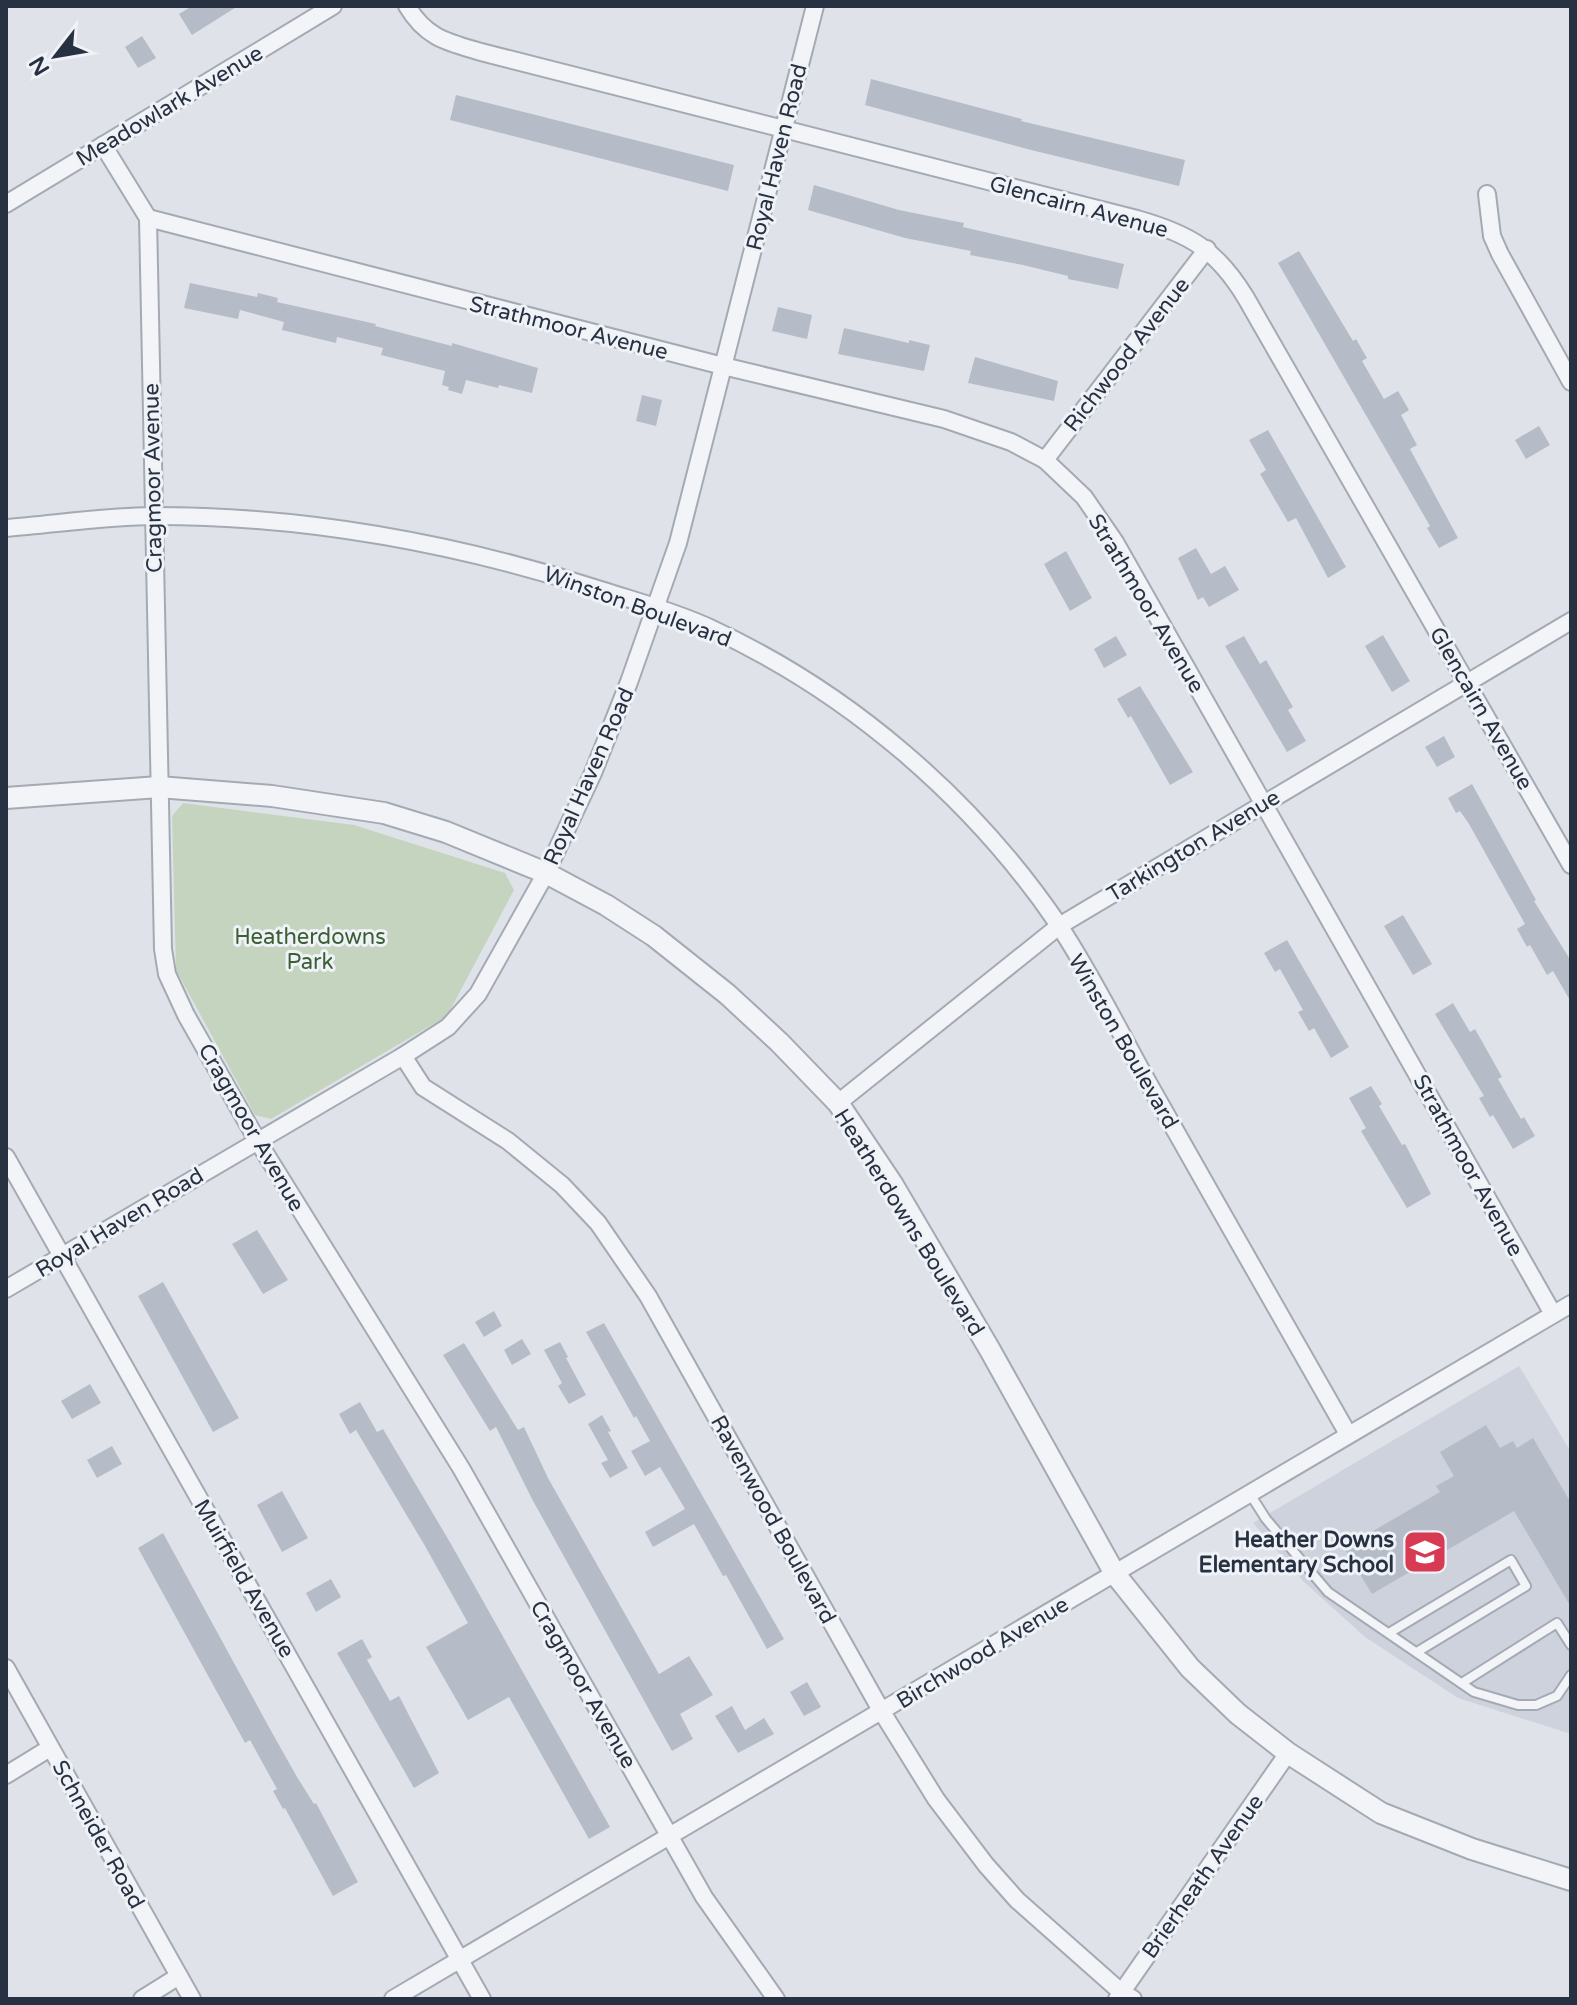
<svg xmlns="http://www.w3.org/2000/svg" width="1577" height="2005" font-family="'Varela Round',sans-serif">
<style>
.built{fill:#cdd2dc}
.green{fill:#c5d4bf}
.building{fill:#b6bcc7}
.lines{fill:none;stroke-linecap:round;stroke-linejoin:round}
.service-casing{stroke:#a4aab4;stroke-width:12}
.minor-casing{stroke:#a4aab4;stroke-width:20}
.tertiary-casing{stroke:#a4aab4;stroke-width:24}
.service{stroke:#f2f4f7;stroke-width:8}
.minor{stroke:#f2f4f7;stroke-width:16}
.tertiary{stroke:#f2f4f7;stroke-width:20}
.labels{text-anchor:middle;stroke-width:6;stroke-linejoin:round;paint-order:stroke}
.street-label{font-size:22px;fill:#273142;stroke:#eff2f7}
.park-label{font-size:22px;fill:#3b5e33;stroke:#eff2f7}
.poi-label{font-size:22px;font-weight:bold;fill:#273142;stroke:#eff2f7;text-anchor:end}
</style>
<rect width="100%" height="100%" fill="#dfe3e9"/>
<path class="built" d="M1519,1366L1571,1452V1734L1458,1698L1365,1637L1303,1581L1253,1523Z"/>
<path class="green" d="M183,803L354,825L505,873L514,890L447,1016L271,1119L255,1115L176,970L172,816Z"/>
<g class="building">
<path d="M192,6H238L192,35L179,14Z"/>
<path d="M142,36L156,58L138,68L125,47Z"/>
<path d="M871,79L1022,119L1021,121L1185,160L1179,186L1027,149L865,105Z"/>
<path d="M456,95L734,165L728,191L450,120Z"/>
<path d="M814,185L899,210L964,223L963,227L1124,264L1118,289L1068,279V276L1023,265L970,255L971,251L905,238L808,210Z"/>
<path d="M1299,251L1353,341L1356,339L1367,358L1362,361L1384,399L1398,391L1409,410L1401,415L1417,445L1410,449L1458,538L1439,548L1427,528L1430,526L1278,263Z"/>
<path d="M190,283L257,297L258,293L278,298L277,302L376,324L375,326L452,346V343L538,368L532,393L499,385L498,388L466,380L462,394L448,390L449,387L442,385L445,371L381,355L383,348L337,337L336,343L282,330L284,322L240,310L238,319L184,308Z"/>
<path d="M778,307L812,315L807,339L772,331Z"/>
<path d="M844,328L909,343V340L930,345L924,371L838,354Z"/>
<path d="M975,357L1058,381L1054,401L968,383Z"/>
<path d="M642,395L662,400L656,426L636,421Z"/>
<path d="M1539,426L1550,445L1526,459L1515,440Z"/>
<path d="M1268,430L1346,567L1328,578L1296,518L1288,522L1260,474L1266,470L1249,440Z"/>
<path d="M1196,548L1211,574L1225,566L1239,590L1209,607L1203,597L1198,600L1178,558Z"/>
<path d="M1066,551L1092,598L1070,611L1044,564Z"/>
<path d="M1383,635L1410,681L1392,692L1365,646Z"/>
<path d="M1116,636L1127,655L1104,668L1094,649Z"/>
<path d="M1244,636L1260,664L1266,660L1293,707L1288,710L1306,741L1287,752L1225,646Z"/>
<path d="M1140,686L1193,772L1170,785L1131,716L1128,718L1117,699Z"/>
<path d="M1444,736L1455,757L1437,767L1425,747Z"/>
<path d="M1472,784L1536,900L1534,901L1571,961V1002L1553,971L1547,975L1530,945L1527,947L1517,929L1525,924L1469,824L1460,811L1456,813L1448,798Z"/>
<path d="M1403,915L1432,964L1413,975L1384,926Z"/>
<path d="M1287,940L1349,1047L1331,1058L1314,1028L1309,1031L1298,1012L1303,1010L1280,969L1275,972L1264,953Z"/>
<path d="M1453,1003L1470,1032L1475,1029L1502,1077L1498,1079L1521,1119L1524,1117L1535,1136L1513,1149L1493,1115L1490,1117L1479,1098L1484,1096L1435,1014Z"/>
<path d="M1371,1086L1382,1104L1379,1106L1402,1145L1405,1144L1431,1194L1407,1208L1361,1131L1366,1128L1349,1098Z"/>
<path d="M257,1230L288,1280L263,1294L232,1244Z"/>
<path d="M163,1282L239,1418L213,1432L138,1296Z"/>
<path d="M494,1311L502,1326L484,1337L475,1322Z"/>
<path d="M604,1323L784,1639L767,1649L726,1575L723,1576L694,1524L653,1547L645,1532L685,1509L660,1467L645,1476L631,1451L650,1441L636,1416L634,1418L586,1332Z"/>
<path d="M522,1339L531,1354L512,1365L504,1350Z"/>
<path d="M560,1342L568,1357L566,1358L586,1395L569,1404L558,1386L562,1383L544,1350Z"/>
<path d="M464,1343L518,1430L524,1427L548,1478L659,1674L689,1656L713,1695L680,1714L693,1739L672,1751L532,1499L496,1427L490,1431L443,1355Z"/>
<path d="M90,1384L101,1403L72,1419L61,1401Z"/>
<path d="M360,1402L377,1432L383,1429L451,1544L610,1827L589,1839L509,1697L468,1720L426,1647L468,1623L425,1546L356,1430L350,1434L339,1414Z"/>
<path d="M602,1415L611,1431L608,1432L628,1468L610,1478L601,1463L608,1460L588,1424Z"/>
<path d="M1486,1425L1500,1448L1513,1441L1517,1448L1533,1438L1571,1503V1607L1514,1511L1372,1594L1344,1548L1440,1492L1436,1486L1454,1476L1440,1452Z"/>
<path d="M112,1446L122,1464L97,1478L87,1460Z"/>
<path d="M282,1491L308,1538L282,1552L257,1505Z"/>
<path d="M163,1533L270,1729L297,1777L314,1804L316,1803L358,1882L333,1896L285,1808L283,1809L273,1791L277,1789L250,1740L245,1743L138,1548Z"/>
<path d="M331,1579L341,1597L316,1612L306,1593Z"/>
<path d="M362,1639L372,1657L367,1660L390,1701L399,1696L439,1773L414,1788L337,1653Z"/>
<path d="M807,1682L821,1707L804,1716L790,1692Z"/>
<path d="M732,1706L745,1730L764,1718L774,1734L738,1753L715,1716Z"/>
</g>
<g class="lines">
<g class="service-casing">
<g id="service">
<path d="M1250,1494L1266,1519L1328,1592L1474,1692L1518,1705H1536L1557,1696L1571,1675"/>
<path d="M1389,1633L1511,1560L1526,1586L1417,1652"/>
<path d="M1462,1683L1557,1623L1571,1645"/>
</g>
</g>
<g class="minor-casing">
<g id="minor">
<path d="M407,6C426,38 447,42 481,52L1137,219C1190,234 1217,250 1246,298L1571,865"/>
<path d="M103,145L148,218L163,949L167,974L186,1015L257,1140L461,1468L704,1897L776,1999"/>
<path d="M1487,194L1492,236L1500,254L1571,382"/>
<path d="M6,204L333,6"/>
<path d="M148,218L723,366L944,419L1011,442L1045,460L1084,497L1115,542L1553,1314"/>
<path d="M1045,460L1207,249"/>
<path d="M6,528C56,524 107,516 156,516C307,516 458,544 601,590C638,602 676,612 710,628C849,692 972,798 1058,924C1092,975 1120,1033 1150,1086C1216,1202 1281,1318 1348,1434"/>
<path d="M403,1056L423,1087L508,1141L562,1185L598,1223L648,1296L882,1712L936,1799L986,1865L1017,1900L1121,1992L1133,1999"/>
<path d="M838,1103L1059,926L1571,621"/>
<path d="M6,1157L482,1999"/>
<path d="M6,1289L403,1056L448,1027L478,994L546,873L593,773L629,682L678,543L815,6"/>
<path d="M6,1668L192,1999"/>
<path d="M6,1775L50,1748"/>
<path d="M142,1999L179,1976"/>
<path d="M393,1999L1571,1304"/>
<path d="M1117,1999L1288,1753"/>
</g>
</g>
<g class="tertiary-casing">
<path id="tertiary" d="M6,798L159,787L272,796L384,813L446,832L546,873L606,905L654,936L727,994L779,1042L838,1103L893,1185L990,1350L1115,1574L1190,1668L1238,1714L1288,1753L1381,1813L1472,1849L1571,1880"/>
</g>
<use href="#service" class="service"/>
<use href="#minor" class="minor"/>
<use href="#tertiary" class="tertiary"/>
</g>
<defs>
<g id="school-square" transform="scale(2.3)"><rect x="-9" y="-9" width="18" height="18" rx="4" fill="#d83a53" stroke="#eff2f7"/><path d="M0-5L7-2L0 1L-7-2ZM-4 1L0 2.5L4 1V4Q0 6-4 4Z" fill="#fff"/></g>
</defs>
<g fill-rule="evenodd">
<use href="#school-square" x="1425" y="1552"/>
</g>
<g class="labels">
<g class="street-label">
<text transform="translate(169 105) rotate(-31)" y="8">Meadowlark Avenue</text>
<text transform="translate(776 157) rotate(-76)" y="8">Royal Haven Road</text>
<text transform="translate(1079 206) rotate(15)" y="8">Glencairn Avenue</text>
<text transform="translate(569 327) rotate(14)" y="8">Strathmoor Avenue</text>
<text transform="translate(1126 354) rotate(-52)" y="8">Richwood Avenue</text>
<text transform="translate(152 478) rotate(-91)" y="8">Cragmoor Avenue</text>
<text transform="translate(1147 603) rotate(59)" y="8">Strathmoor Avenue</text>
<text transform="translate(638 606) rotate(20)" y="8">Winston Boulevard</text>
<text transform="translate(1482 708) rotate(60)" y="8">Glencairn Avenue</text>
<text transform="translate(588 776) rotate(-66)" y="8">Royal Haven Road</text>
<text transform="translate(1193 845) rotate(-31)" y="8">Tarkington Avenue</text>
<text transform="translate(1124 1041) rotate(60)" y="8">Winston Boulevard</text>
<text transform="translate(252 1127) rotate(60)" y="8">Cragmoor Avenue</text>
<text transform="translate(1469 1165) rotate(61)" y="8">Strathmoor Avenue</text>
<text transform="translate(119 1222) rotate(-31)" y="8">Royal Haven Road</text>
<text transform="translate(910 1222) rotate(58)" y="8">Heatherdowns Boulevard</text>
<text transform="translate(774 1519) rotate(61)" y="8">Ravenwood Boulevard</text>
<text transform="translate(245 1578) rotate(60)" y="8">Muirfield Avenue</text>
<text transform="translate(982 1652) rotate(-31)" y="8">Birchwood Avenue</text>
<text transform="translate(584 1684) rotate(60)" y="8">Cragmoor Avenue</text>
<text transform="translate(99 1834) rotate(61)" y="8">Schneider Road</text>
<text transform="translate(1202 1876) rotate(-55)" y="8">Brierheath Avenue</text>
</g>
<g class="park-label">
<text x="310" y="944">Heatherdowns<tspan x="310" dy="25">Park</tspan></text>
</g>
<g class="poi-label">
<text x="1394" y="1547">Heather Downs<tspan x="1394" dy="25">Elementary School</tspan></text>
</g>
</g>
<rect width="1577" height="2005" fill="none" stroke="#273142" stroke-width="16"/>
<g transform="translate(56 56) rotate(239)" stroke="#eff2f7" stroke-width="6" paint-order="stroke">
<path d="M0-6L14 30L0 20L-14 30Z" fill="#273142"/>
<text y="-12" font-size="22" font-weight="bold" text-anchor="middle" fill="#273142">N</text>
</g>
</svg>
